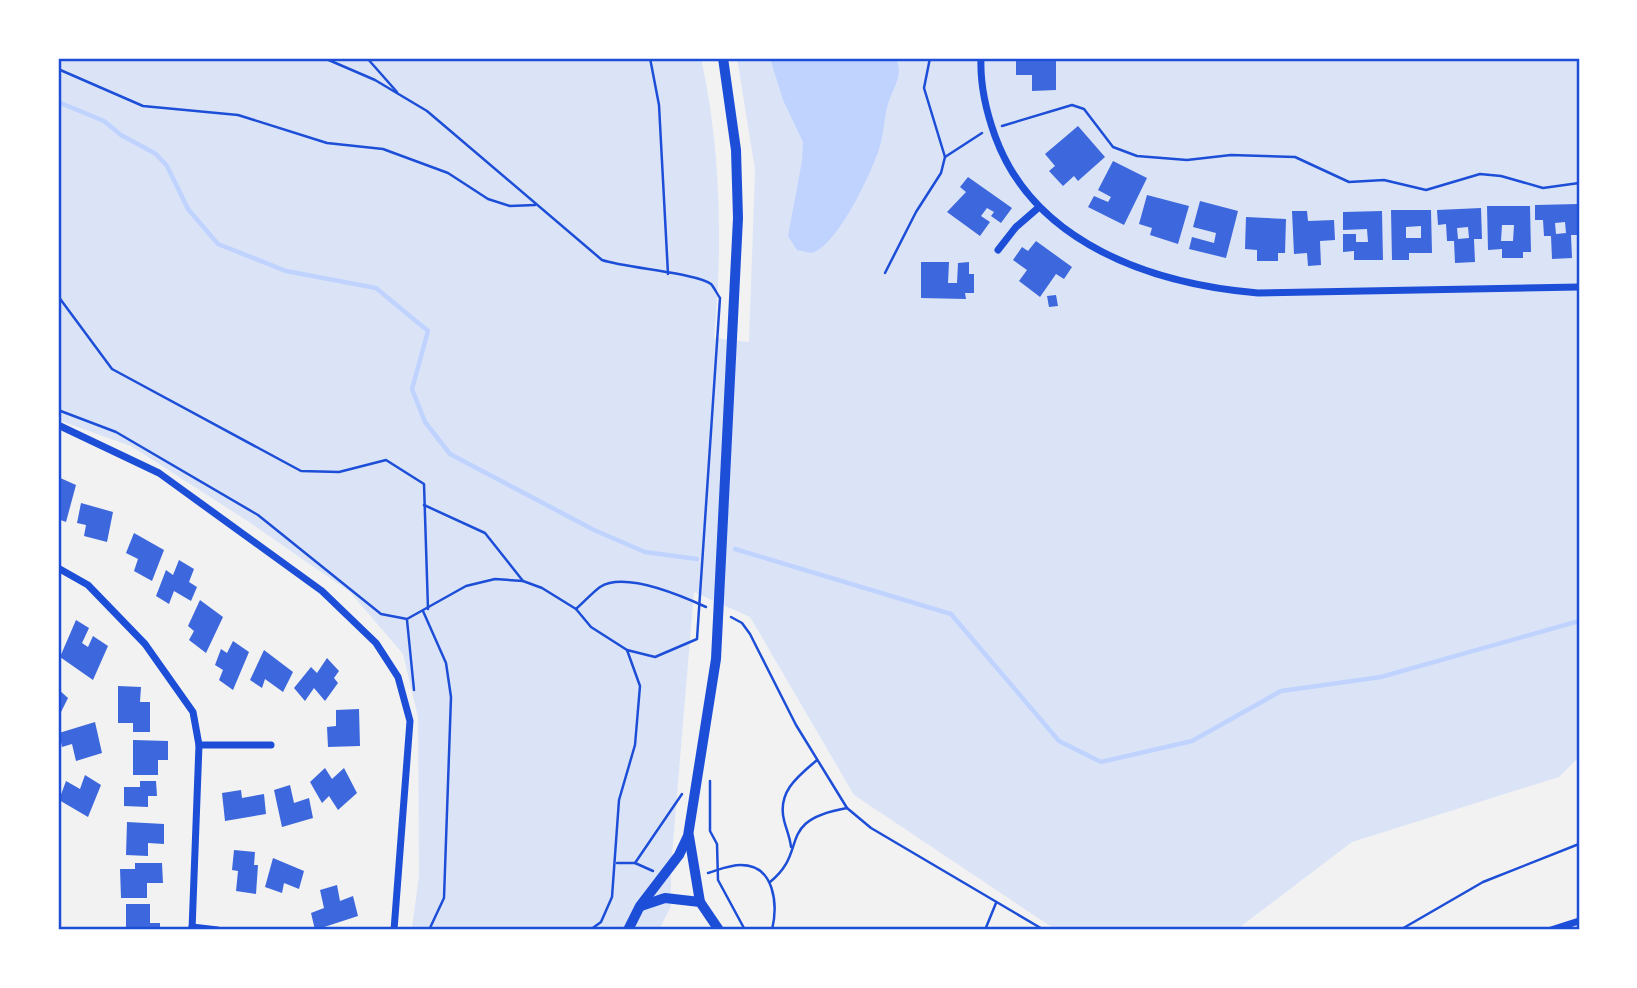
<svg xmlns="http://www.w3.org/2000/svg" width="1637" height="988" font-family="'PT Sans',sans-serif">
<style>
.green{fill:#dbe4f7}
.water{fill:#bfd3fe}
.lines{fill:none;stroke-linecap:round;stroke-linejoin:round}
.stream{stroke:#bfd3fe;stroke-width:4.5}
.building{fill:#3d67dc;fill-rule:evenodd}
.path{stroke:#1d4ed8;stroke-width:2.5}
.minor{stroke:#1d4ed8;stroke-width:7}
.secondary{stroke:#1d4ed8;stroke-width:10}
.neatline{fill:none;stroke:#1d4ed8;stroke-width:2.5}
</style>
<rect width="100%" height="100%" fill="#f2f2f2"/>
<path class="green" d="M58,58H701C721,148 723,246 714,338L749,342L755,170L737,58H1579V757L1559,777L1352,842L1236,930H1056L854,795L750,617L694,592L671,867V906L659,930H424L412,927L419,876L418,717L403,654L350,592L249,522L131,446L58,420Z"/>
<path class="water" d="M770,58H896C904,76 893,87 888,104C884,117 884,132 880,146C872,172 838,245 812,253L797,250L788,236L802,161L803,142L783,100Z"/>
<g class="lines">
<g class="stream">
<path d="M58,102L104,121L121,135L156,154L167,166L188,209L218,244L286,271L376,288L428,331L412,389L425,422L450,454L594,530L645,552L697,559"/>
<path d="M735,549L951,614L1059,741L1101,762L1192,741L1281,691L1381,677L1579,621"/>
</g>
</g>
<g class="building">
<path d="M1056,58V90L1032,91V75H1016V59Z"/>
<path d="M1078,126L1105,157L1078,181L1074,176L1063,186L1049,171L1055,166L1045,154Z"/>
<path d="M1113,161L1147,178L1124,225L1088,207L1094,196L1108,202L1111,197L1098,190Z"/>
<path d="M968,177L1012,208L1001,223L991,216L994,212L987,208L981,216L990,222L980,236L947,212L966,192L960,187Z"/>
<path d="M1147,195L1189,206L1178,244L1150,235L1152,228L1139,224Z"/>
<path d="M1200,201L1238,211L1226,258L1189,249L1192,237L1214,243L1216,233L1193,227Z"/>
<path d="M1578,204L1579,235H1571L1572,258L1552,259L1551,236H1544L1543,220H1535V205ZM1565,222L1566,233L1556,234L1555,223Z"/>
<path d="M1487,206H1530L1531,252H1523V258H1502V249L1488,250ZM1502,225H1514L1513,241H1501Z"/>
<path d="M1481,208L1482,239H1474L1475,262L1455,263L1454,241H1447L1446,224L1438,225L1437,210ZM1468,227L1469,238L1458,239L1457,228Z"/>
<path d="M1391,210H1431L1432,253H1409V260H1392ZM1421,226V238H1406V227Z"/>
<path d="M1292,211H1307L1308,221L1334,220L1335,240L1320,241L1321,265L1308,266L1307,253L1294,254Z"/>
<path d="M1382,211L1383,260H1354V251L1343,252V234H1356V242H1368L1367,229L1343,230V212Z"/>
<path d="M1246,217L1286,219L1285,253H1278V261H1257V250L1245,249Z"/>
<path d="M1036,241L1072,267L1064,279L1056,274L1040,297L1019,281L1027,270L1013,260L1022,247L1028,251Z"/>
<path d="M921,262H949L948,283H957L958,263L969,262V274H974V293H965L966,299L921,298Z"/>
<path d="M1056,295L1058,306L1049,307L1047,296Z"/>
<path d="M58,477L76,485L66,522L58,519Z"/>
<path d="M81,503L113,512L107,542L84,536L86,525L77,523Z"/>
<path d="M134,533L164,550L152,581L134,571L138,559L126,553Z"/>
<path d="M179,560L194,569L189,582L197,587L191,601L174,591L169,604L156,596L166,570L173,575Z"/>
<path d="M200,600L223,617L206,653L189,640L194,631L188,626Z"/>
<path d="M76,620L89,628L82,643L88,647L93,636L108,646L93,680L60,657Z"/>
<path d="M233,641L249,652L233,690L219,680L223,670L215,665L221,649L227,653Z"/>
<path d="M264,650L293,672L283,692L265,679L262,688L250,680Z"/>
<path d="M327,658L339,671L334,678L338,683L325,701L314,688L305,701L294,688L311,667L317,673Z"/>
<path d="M118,686L141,687L140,702H150V732H133V723H118Z"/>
<path d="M58,689L68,698L58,718Z"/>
<path d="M359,709L360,746L328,747L327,727L336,726V710Z"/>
<path d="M95,722L102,753L76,761L72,744L62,747L59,733Z"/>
<path d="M133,740L168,741V760H158V775H133Z"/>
<path d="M325,768L332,779L344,768L357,793L338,810L329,796L322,803L310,782Z"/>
<path d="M85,775L101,785L88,817L59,800L66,781L80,789Z"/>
<path d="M140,781H156L157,796H148V807L124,806V787H140Z"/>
<path d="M290,785L294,803L309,798L313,818L282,827L274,790Z"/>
<path d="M241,790L242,798L264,794L266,814L225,821L222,793Z"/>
<path d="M127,822L164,824V844L148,843V856L126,855Z"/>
<path d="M234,850L255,852L254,865H258L256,894L236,891L238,871L232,870Z"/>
<path d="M273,858L304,871L299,889L284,883L282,893L265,887Z"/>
<path d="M135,863H162L163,883H147V898H121L120,869H135Z"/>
<path d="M337,885L340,901L353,896L358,916L315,930L311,913L324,908L320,890Z"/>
<path d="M126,904H150V923H160V930H126Z"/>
</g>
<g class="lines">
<g class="path">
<path d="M324,58L375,80L427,111L602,260C625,268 697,273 711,284C714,287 717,294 720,298L697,639L655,657L627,650"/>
<path d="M367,58L397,92"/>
<path d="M650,58L659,105L668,274"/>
<path d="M930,58L924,88L945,157L982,133"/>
<path d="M58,69L143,106L238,115L327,143L383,149L448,173L488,199L510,206L535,205"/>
<path d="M1002,126L1072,105L1084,109L1113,147L1137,156L1187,160L1231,155L1295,157L1349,182L1384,180L1426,190L1480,174L1501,176L1543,188L1579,183"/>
<path d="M885,273L916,212L941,173L945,157"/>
<path d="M58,296L112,369L301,471L339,472L386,460L424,484L428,609"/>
<path d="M58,410L116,432L258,515L381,614L407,619L466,586L495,579L523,581L542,588L576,609L591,627L627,650L640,686L635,745L619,800L612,897L601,922L590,930"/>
<path d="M424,505L485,533L523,581"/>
<path d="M576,609C584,602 592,593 600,587C625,571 682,596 706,607"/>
<path d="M423,611L446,663L451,697L444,898L429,930"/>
<path d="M731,617L742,623L750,634L796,725L847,808"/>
<path d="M407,620L414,690"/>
<path d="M710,781V831L717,844L718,880L745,930"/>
<path d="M791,847C790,837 786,829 784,820C777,792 798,776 817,760"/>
<path d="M617,863H635L653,871"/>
<path d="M635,863L682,794"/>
<path d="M708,873C718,870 729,865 741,865C775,865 778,905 772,930"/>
<path d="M770,882C810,850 774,821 847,808L871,828L1044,930"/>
<path d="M985,930L996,903"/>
<path d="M1400,930L1483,882L1579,844"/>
</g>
<g class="minor">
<path d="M981,58C980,84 986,111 995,136C1034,244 1153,284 1258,293L1579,287"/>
<path d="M998,250L1016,227L1038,208"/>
<path d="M58,425L159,473L322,591L376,643L398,677L410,721L394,930"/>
<path d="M58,568L88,585L145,644L193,712L199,745L192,930"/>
<path d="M199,745H271"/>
<path d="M192,927L218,930"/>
<path d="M1551,930L1579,921"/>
</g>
<g class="secondary">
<path d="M689,836L700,902"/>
<path d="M641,906L665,898L700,902L719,930"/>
<path d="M628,930L640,906L679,855L688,836L716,659L738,218L736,150L723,58"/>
</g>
</g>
<rect width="1637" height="988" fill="none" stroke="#ffffff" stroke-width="119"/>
<rect x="60" y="60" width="1518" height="868" class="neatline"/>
</svg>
